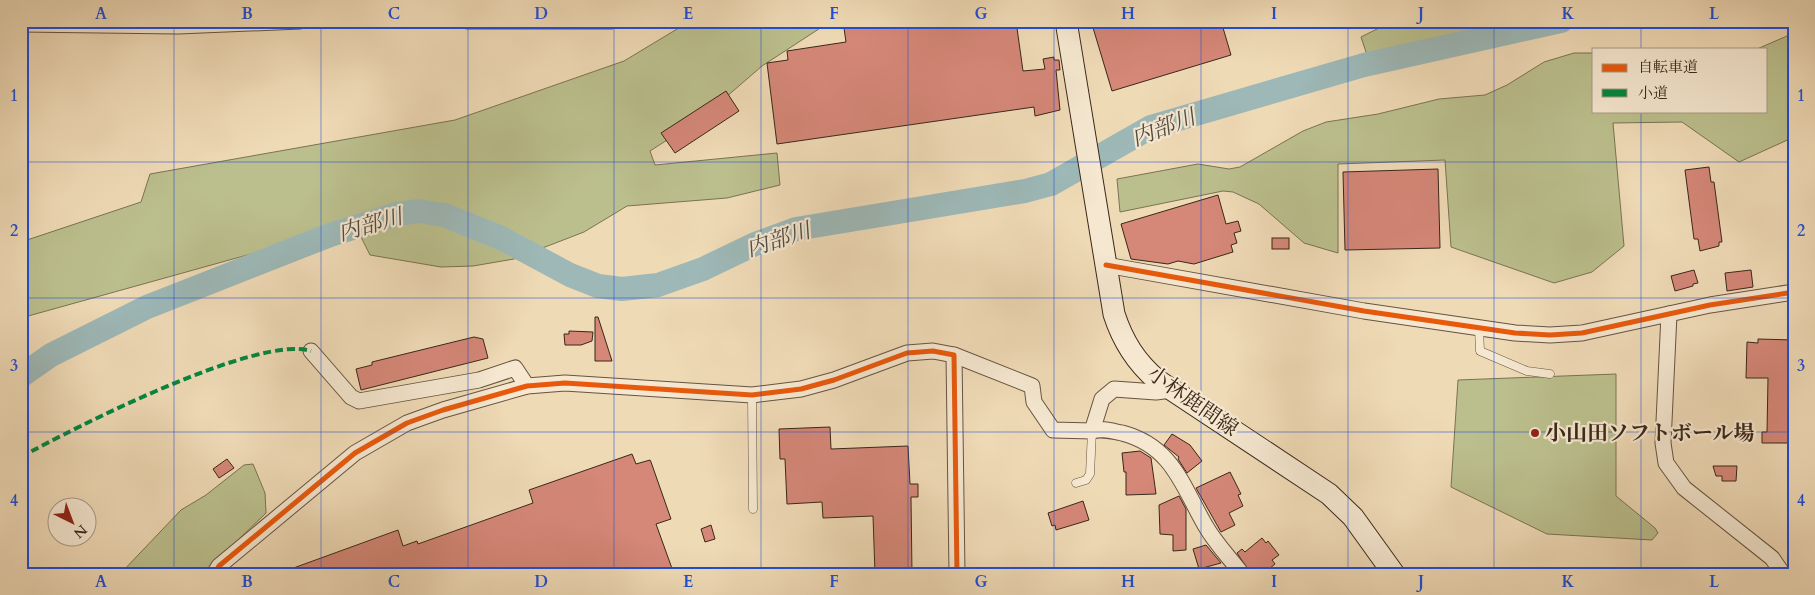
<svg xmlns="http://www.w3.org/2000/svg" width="1815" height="595" font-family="Cardo,'Noto Serif JP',serif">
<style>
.green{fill:#bbbf8d;stroke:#7a7352}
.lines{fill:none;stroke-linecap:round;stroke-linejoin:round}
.river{stroke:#9db8b7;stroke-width:24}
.building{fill:#d58778;stroke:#392718}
.service-casing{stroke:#665440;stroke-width:9}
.minor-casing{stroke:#665440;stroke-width:17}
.secondary-casing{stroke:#392718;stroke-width:23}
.service{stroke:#f5e7d0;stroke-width:8}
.minor{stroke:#f5e7d0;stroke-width:15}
.secondary{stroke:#f5e7d0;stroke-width:21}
.quiet{stroke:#00873e;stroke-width:4;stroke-dasharray:8 4;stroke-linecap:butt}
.cycleway-casing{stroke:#f5e7d0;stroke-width:8}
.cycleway{stroke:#e8590c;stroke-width:5}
.grid{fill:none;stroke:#1d4ed8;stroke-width:1;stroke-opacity:0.55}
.poi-dot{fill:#8f2418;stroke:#f5e7d0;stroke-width:2}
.labels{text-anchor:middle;stroke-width:4.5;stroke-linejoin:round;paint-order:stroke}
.street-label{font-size:21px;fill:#392718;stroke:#f5e7d0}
.poi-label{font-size:21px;font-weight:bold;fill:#392718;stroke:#f5e7d0;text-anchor:start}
.water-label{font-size:22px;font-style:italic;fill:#524b40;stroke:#f5e7d0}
.neatline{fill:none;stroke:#1d4ed8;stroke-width:2}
.grid-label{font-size:16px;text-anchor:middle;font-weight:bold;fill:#1d4ed8}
</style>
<rect width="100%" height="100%" fill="#efdab6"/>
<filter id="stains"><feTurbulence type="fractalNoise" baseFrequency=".004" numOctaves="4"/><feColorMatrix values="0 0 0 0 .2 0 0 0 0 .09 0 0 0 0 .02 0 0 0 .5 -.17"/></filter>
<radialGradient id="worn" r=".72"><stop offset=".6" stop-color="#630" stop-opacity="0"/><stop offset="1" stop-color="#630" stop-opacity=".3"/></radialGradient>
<g class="green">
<path d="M698,21H831L762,66L703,117L650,151L655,165L777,153L780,185L727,198L627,206L584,232L514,259L473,266L441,267L370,255L355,225L21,318V242L141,202L150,174L455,120L624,61L687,23Z"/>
<path d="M1393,21H1565L1370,64L1361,37Z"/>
<path d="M1794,33V137L1739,162L1682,122L1613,123L1624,246L1592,272L1554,283L1451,247L1445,160L1338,164V253L1304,243L1259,204L1233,192L1223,191L1120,212L1117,179L1198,164L1229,169L1240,167L1303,131L1326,122L1378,114L1439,99L1485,95L1507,85L1544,62L1574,53H1594V111H1766V49H1757Z"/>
<path d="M1616,374V496L1655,528L1658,533L1652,540L1547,534L1451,487L1458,380Z"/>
<path d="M253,464L265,493L266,513L203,574H120L181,510L206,495L244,465Z"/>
</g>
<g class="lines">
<path class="river" d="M21,376L51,355L147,307L330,235L397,214L419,211L444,215L501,238L570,275L598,286L622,289L658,285L703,269L755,244L796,229L1025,191L1051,184L1151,127L1364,65L1561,21"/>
</g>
<g class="building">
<path d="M843,21H951L952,27L992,21H1016L1023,71L1045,69L1043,59L1054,57V60H1059L1060,70H1056L1060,110L1035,116L1034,107L777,144L767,63L788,60L787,51L846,42Z"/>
<path d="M1091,21H1221L1231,55L1112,91Z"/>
<path d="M726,91L739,111L675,153L661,133Z"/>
<path d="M1709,167L1711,182H1714L1722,242H1719V246L1700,251L1698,239H1694L1685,170Z"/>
<path d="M1438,169L1440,248L1345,250L1343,172Z"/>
<path d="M1218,195L1226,224L1238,221L1241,231L1234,233L1237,243L1231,245L1233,252L1194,264L1178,261L1168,264L1131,259L1121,224Z"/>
<rect x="1272" y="238" width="17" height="11"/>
<path d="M1694,270L1698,283L1693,284V286L1675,291L1671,276Z"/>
<path d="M1751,270L1753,287L1727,291L1725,273Z"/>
<path d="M595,317H598L612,361H595Z"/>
<path d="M569,331L593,332L592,341L581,345H565L564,334H569Z"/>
<path d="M474,337L483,339L488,358L361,390L356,369L372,365V362Z"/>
<path d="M1758,339L1794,340V417H1788V443H1762V432H1767L1768,378H1746L1747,342L1758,343Z"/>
<path d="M830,427L831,449L908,446L910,484H918V497H911L912,574H875L873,516L823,518L822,502L787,504L785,459H780L779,429Z"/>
<path d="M1172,434L1190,445L1202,461L1187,473L1178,459L1179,457L1164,445Z"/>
<path d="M1140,451L1151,458L1156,494L1126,495V472H1124L1122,453Z"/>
<path d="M632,454L636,464L650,460L651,462L671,519L656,524L674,574H277L398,530L403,546L417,541L418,544L533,503L529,490Z"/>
<path d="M227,459L234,468L219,478L213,469Z"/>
<path d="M1713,466H1737L1736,481H1722V476H1716Z"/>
<path d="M1230,472L1241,494L1238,495L1243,506L1229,513L1235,525L1221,532L1196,488Z"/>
<path d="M1179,496L1186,509V550L1173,551V535L1160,534L1159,505Z"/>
<path d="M1083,501L1089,520L1056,530L1055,525L1052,526L1048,513Z"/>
<path d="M711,525L715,539L705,542L701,529Z"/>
<path d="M1262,538L1266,543L1268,541L1279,555L1272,560L1275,564L1263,574H1251L1237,553L1242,549L1245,552Z"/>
<path d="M1206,545L1221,563L1199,569L1193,549Z"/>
</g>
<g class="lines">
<g class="service-casing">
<g id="service">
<path d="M1479,328L1480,351L1527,371L1550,374"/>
<path d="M752,395L753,509"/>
<path d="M1076,483L1086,480L1090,474L1092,431"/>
</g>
</g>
<g class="minor-casing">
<g id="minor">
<path d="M467,21H612"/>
<path d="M21,24L178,26L300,21"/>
<path d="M1106,265L1364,311L1515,333L1550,335L1582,333L1710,305L1794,292"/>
<path d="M1669,314L1663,443L1666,463L1684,488L1772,558L1783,574"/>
<path d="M311,351L351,397L359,401L479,380L515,368L527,386"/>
<path d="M954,355L1032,386L1034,402L1053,430L1092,431"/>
<path d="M1171,390L1156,392L1114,389L1102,399L1092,431C1103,428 1111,431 1122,433C1172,446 1182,485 1205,525C1215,543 1230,558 1242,574"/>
<path d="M214,574L219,566L355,453L407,423L443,410L527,386L565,383L752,395L801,389L834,380L907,353L933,351L954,355L957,574"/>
</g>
</g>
<g class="secondary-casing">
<path id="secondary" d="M1066,21L1114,314C1123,342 1136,362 1157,380L1329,494L1353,517L1394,574"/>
</g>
<use href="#service" class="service"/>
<use href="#minor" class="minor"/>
<use href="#secondary" class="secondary"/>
<path class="quiet" d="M21,457C74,428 258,334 311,351"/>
<g class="cycleway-casing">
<g id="cycleway">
<path d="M1106,265L1364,311L1515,333L1550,335L1582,333L1710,305L1794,292"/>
<path d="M214,574L219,566L355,453L407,423L443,410L527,386L565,383L752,395L801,389L834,380L907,353L933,351L954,355L957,574"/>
</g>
</g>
<use href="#cycleway" class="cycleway"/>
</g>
<path class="grid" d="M174,21V574M321,21V574M468,21V574M614,21V574M761,21V574M908,21V574M1054,21V574M1201,21V574M1348,21V574M1494,21V574M1641,21V49M1641,111V574M21,162H1794M21,298H1794M21,432H1794"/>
<circle class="poi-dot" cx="1535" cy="433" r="5"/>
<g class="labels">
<g class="street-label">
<text transform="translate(1193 401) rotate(35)" y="7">小林鹿間線</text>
</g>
<g class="poi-label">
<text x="1545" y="440">小山田ソフトボール場</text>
</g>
<g class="water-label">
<text transform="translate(1163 127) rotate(-21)" y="8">内部川</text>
<text transform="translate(370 224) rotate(-16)" y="8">内部川</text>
<text transform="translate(778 239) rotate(-18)" y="8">内部川</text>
</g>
</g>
<rect width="1815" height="595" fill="none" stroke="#efdab6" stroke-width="55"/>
<rect x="1592" y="48" width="175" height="65" fill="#f5e7d0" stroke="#aa9a86"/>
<rect x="1602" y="64" width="25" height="8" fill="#e8590c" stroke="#aa9a86"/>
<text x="1638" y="72" font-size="15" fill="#392718">自転車道</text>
<rect x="1602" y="89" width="25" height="8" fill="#00873e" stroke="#aa9a86"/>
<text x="1638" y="98" font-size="15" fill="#392718">小道</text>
<g transform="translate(72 522) rotate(138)"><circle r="24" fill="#f5e7d0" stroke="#aa9a86"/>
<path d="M0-4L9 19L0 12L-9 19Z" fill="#8f2418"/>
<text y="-8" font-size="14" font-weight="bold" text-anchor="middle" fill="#392718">N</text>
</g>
<rect x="28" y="28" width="1760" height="540" class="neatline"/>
<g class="grid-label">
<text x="101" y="19">A</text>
<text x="247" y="19">B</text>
<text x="394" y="19">C</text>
<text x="541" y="19">D</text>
<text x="688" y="19">E</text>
<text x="834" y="19">F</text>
<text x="981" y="19">G</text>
<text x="1128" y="19">H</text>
<text x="1274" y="19">I</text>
<text x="1421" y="19">J</text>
<text x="1568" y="19">K</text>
<text x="1714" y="19">L</text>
<text x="14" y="101">1</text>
<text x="1801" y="101">1</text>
<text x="14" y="236">2</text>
<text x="1801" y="236">2</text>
<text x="14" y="371">3</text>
<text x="1801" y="371">3</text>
<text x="14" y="506">4</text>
<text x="1801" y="506">4</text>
<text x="101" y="587">A</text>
<text x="247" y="587">B</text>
<text x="394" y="587">C</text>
<text x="541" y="587">D</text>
<text x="688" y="587">E</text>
<text x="834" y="587">F</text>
<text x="981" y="587">G</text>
<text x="1128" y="587">H</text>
<text x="1274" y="587">I</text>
<text x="1421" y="587">J</text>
<text x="1568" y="587">K</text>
<text x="1714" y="587">L</text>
</g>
<rect width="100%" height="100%" filter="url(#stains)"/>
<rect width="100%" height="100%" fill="url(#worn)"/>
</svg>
